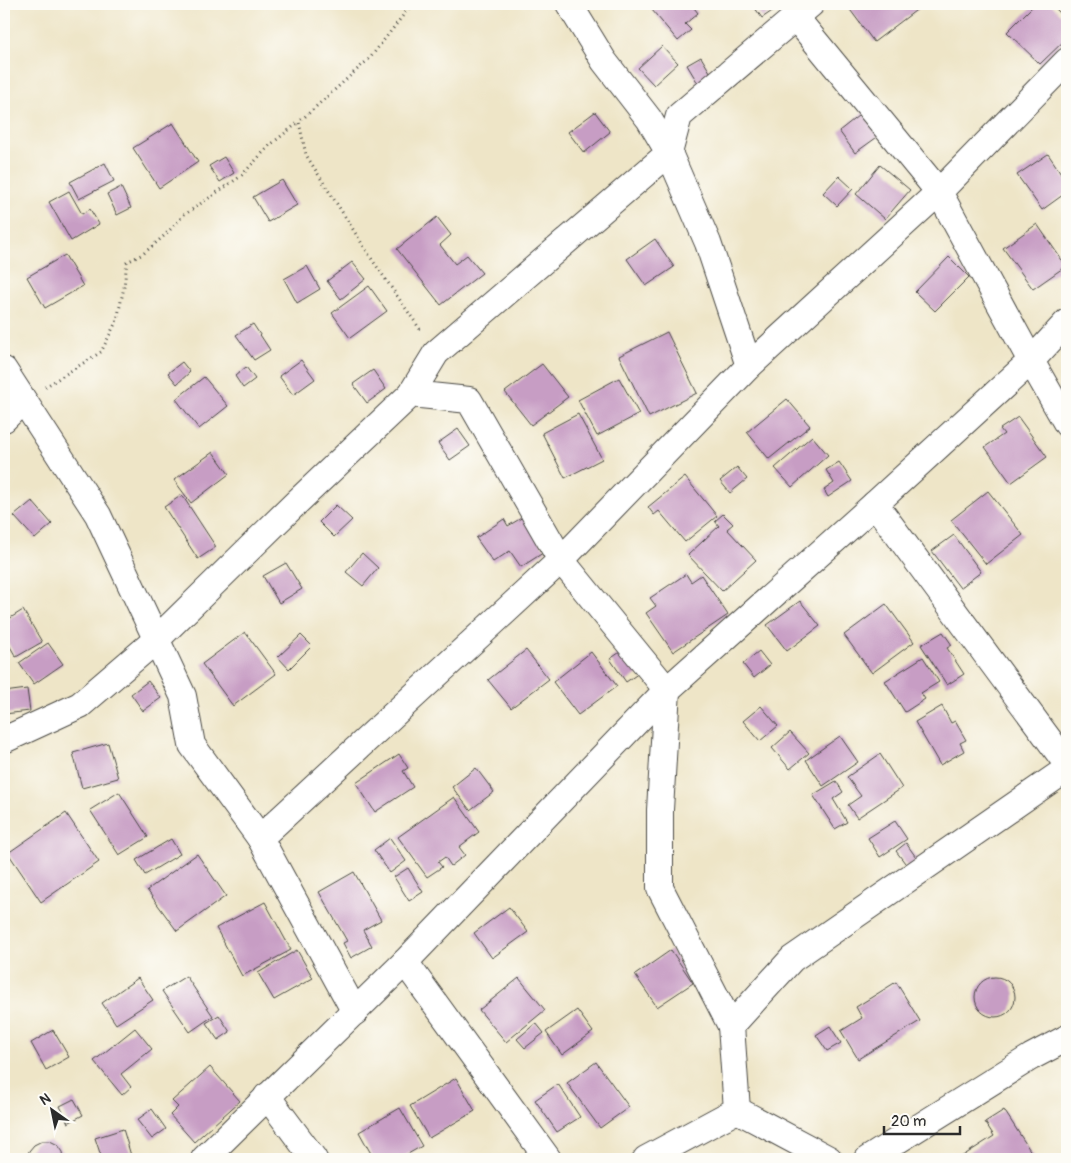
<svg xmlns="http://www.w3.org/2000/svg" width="1071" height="1163" font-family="Pangolin,sans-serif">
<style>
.building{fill:#c79dc4}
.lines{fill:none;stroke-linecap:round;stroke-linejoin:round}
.minor-casing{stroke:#484742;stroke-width:28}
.path{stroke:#484742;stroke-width:3;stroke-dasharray:1 4;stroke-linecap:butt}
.minor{stroke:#fff;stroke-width:26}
</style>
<rect width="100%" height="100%" fill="#fdfcf7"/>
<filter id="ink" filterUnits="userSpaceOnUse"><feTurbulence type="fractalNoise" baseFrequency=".02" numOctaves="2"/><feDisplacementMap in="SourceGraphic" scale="10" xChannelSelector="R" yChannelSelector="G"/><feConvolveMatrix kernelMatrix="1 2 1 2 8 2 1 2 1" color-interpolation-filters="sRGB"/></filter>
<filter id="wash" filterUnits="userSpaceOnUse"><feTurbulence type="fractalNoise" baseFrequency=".0096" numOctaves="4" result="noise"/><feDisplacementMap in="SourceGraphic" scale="20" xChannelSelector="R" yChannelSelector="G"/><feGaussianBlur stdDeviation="1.12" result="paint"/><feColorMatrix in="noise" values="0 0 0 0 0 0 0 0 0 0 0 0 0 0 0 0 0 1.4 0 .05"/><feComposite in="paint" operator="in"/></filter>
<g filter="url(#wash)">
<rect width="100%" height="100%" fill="#eee5c7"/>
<g id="blocks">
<g class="building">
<path d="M660,4H691L698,13L685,24L691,30L678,41L652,10Z"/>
<path d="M752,4H776L778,7L762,18Z"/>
<path d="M852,4H915L919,8L874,42L848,7Z"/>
<path d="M1035,4H1051L1067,20V38L1040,64L1007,32Z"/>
<path d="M662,46L678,63L654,85L638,68Z"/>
<path d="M701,57L713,77L699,85L687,65Z"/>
<path d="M595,112L610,132L584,153L568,132Z"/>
<path d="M863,112L880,135L855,153L839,131Z"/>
<path d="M173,123L198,162L159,188L133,148Z"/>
<path d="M1048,154L1067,182V192L1042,210L1017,175Z"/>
<path d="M224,157L234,173L220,182L209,166Z"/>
<path d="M105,163L114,181L79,199L70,182Z"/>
<path d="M880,165L910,190L885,219L856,194Z"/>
<path d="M839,176L853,189L837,206L823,193Z"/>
<path d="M282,180L297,205L268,222L253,197Z"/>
<path d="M121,187L131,208L117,215L107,194Z"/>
<path d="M69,191L82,214L90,209L99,224L71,241L49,202Z"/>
<path d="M437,217L451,235L440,245L455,264L467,255L482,273L441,305L397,249Z"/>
<path d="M1037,224L1066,266L1033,289L1003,248Z"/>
<path d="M655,239L674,267L646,286L627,259Z"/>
<path d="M65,255L83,286L45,308L27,277Z"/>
<path d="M949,257L969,277L935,311L915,292Z"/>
<path d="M352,262L366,279L341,299L327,281Z"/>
<path d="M307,266L320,289L297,303L284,279Z"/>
<path d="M369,286L387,311L350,338L332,313Z"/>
<path d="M253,324L270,350L254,360L236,335Z"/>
<path d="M667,332L697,393L649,417L619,356Z"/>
<path d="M301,360L315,379L293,395L279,376Z"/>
<path d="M182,362L190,372L177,384L168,373Z"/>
<path d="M542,364L568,397L531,425L505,392Z"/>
<path d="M246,367L255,379L243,388L235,376Z"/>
<path d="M373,370L386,389L367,403L353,384Z"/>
<path d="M204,377L228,406L199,429L176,399Z"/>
<path d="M619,378L639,414L597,436L578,400Z"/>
<path d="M787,399L810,426L769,459L747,432Z"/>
<path d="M578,414L602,459L565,478L542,433Z"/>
<path d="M1018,417L1047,457L1011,483L985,447L1004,434L1000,429Z"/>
<path d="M458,429L470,446L450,460L438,443Z"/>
<path d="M812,436L828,455L792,487L775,468Z"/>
<path d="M213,452L229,474L191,503L174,480Z"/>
<path d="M839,462L852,481L828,497L824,490L834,483L826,470Z"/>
<path d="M737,467L747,479L730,493L720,481Z"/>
<path d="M685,477L717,516L685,542L659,511L654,515L648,507Z"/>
<path d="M988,491L1023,535L986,564L951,520Z"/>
<path d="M182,495L216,547L198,559L164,507Z"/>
<path d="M32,501L52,524L35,539L14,516Z"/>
<path d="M336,505L352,520L334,537L319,522Z"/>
<path d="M723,514L733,524L727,529L756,560L722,591L688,555L719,526L715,521Z"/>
<path d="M523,517L546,551L521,567L510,551L493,562L476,538L504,519L508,526Z"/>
<path d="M954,535L981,572L960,588L932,551Z"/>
<path d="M362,553L378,568L363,586L346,572Z"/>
<path d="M286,563L302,589L279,603L263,576Z"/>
<path d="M686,574L691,582L701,575L728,615L673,652L646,613L656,606L650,598Z"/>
<path d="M800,601L820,626L787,651L767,625Z"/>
<path d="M886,604L914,642L872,673L844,635Z"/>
<path d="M23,610L42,642L16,657L4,636V622Z"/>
<path d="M245,632L276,674L233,706L202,664Z"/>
<path d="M943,632L952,645L947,648L964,674L947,685L921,645Z"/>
<path d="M301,635L312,646L289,669L278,657Z"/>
<path d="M48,643L63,664L34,684L19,663Z"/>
<path d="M626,648L642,671L626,682L610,659Z"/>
<path d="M526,650L549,679L511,708L488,680Z"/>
<path d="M759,651L770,665L754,678L743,664Z"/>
<path d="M591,652L617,686L578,715L553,682Z"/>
<path d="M923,657L939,682L921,693L925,699L905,712L885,681Z"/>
<path d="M148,681L161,698L143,711L131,694Z"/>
<path d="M27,689L30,711L4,714V692Z"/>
<path d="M761,706L778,726L760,741L743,721Z"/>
<path d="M942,706L951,723L955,721L966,740L960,743L964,751L940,765L915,722Z"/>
<path d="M790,732L809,753L790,769L772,748Z"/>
<path d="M840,736L858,762L823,786L806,760Z"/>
<path d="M108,743L118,778L82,788L73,753Z"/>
<path d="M399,754L408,768L403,771L413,787L375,812L356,783Z"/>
<path d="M880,754L902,788L857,818L848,805L861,796L847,777Z"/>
<path d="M476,768L494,792L470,810L452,787Z"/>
<path d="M836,781L843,792L833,799L847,822L835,829L813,795Z"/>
<path d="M119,792L148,837L119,855L90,810Z"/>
<path d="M454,797L479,832L459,847L465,855L451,866L445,857L438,862L442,867L427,877L398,837Z"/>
<path d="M66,813L99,862L41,902L8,853Z"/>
<path d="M895,821L907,839L880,857L868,838Z"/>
<path d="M390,838L406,861L390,873L374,850Z"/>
<path d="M171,839L180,854L145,875L136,860Z"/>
<path d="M906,843L918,860L908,867L896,851Z"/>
<path d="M197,854L226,896L177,931L147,890Z"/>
<path d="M408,868L423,892L409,901L394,877Z"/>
<path d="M354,872L381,920L363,930L372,946L351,958L343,943L347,941L319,892Z"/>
<path d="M265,902L291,950L242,976L216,928Z"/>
<path d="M509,907L528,932L492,958L474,933Z"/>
<path d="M297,950L313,978L274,1000L258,973Z"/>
<path d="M671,950L693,983L657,1007L635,975Z"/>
<path d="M186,976L213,1016L190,1032L162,991Z"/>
<circle cx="995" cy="997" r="20"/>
<path d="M138,978L153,1000L116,1024L102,1003Z"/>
<path d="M519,978L545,1010L506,1042L479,1010Z"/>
<path d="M896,982L920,1021L858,1059L841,1031L862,1018L856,1007Z"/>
<path d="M577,1010L593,1032L562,1055L546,1032Z"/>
<path d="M219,1015L230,1032L218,1040L206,1023Z"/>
<path d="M536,1023L544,1033L525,1048L517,1039Z"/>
<path d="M830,1026L841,1043L827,1051L816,1035Z"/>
<path d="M135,1028L152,1049L121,1074L131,1087L122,1095L94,1061Z"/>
<path d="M53,1030L69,1057L46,1070L31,1043Z"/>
<path d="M596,1062L629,1107L600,1128L567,1083Z"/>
<path d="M210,1067L240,1101L194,1142L170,1115L178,1107L172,1101Z"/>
<path d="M456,1078L475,1111L429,1138L410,1106Z"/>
<path d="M558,1084L580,1117L557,1132L535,1100Z"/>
<path d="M74,1099L83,1115L68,1123L60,1106Z"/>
<path d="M400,1108L422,1146L399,1159H374L359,1132Z"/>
<path d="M152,1109L166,1129L152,1139L137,1120Z"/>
<path d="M1004,1110L1035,1158L1032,1159H958L994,1136L985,1122Z"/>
<path d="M123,1129L132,1159H102L95,1138Z"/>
<path d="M42,1141H50L58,1145L63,1152L64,1159H27L29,1151L34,1145Z"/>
</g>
</g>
</g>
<g filter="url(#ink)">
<use href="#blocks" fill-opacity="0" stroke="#484742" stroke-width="1"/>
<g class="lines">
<g class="minor-casing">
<g id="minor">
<path d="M796,18L939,192L1031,361L1067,424"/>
<path d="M749,366L708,243L669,153L679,116L811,4"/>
<path d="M4,370L98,515L183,696L192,745L260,838L355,1012"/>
<path d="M411,394L436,353L669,153L649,119L604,61L569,4"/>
<path d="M4,419L22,401"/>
<path d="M875,504L1067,764"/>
<path d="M4,740L80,705L156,640L296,503L411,394L469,400L561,560L667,690L660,810V888L731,1026"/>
<path d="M260,838L561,560L749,366L939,192L1067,61"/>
<path d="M405,962L548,1159"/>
<path d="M267,1096L314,1159"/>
<path d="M737,1110L829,1159"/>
<path d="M204,1159L405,962L667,690L875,504L1031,361L1067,322"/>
<path d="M646,1159L737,1110L731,1026L792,959L1067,769"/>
<path d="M868,1159L1031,1057L1067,1038"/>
</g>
</g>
<g class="path">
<path d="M412,4L370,58L299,122L306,155L373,261L422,332"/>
<path d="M45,387L101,352L117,320L124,287L127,262L143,254L165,235L184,215L241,176L270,145L299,122"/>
</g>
<use href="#minor" class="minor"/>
</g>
</g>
<rect width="1071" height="1163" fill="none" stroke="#fdfcf7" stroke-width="20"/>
<g transform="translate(52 1110) rotate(327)" stroke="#fdfcf7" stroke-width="4" paint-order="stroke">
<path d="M0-4L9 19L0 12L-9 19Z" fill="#2b2b2b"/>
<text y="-8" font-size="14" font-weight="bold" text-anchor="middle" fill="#2b2b2b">N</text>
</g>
<path d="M884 1126v8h76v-8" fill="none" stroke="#2b2b2b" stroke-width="2.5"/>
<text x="891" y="1126" font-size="15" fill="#2b2b2b" stroke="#fdfcf7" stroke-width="4" paint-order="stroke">20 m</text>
</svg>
